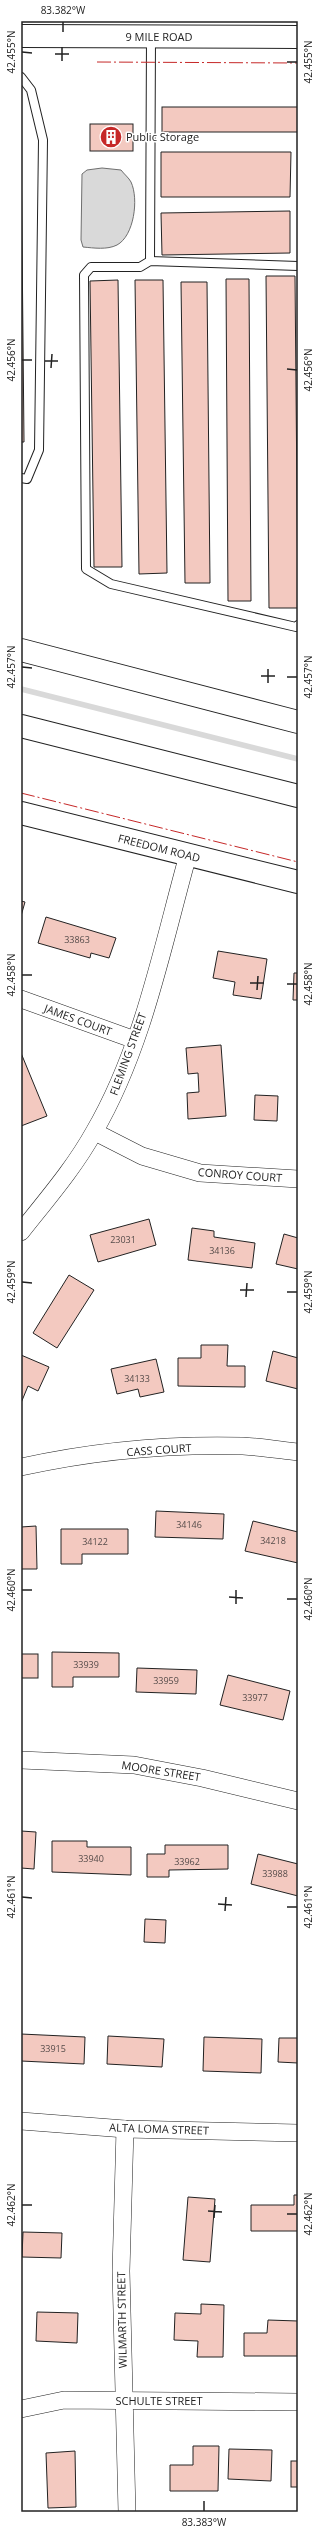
<svg xmlns="http://www.w3.org/2000/svg" width="319" height="2533" font-family="'Open Sans',sans-serif">
<style>
.water{fill:#d9d9d9;stroke:#6f6f6f}
.lines{fill:none;stroke-linecap:round;stroke-linejoin:round}
.stream{stroke:#d9d9d9;stroke-width:5.5}
.building{fill:#f3c9c0;stroke:#222}
.lane-casing{stroke:#222;stroke-width:10}
.street-casing{stroke:#222;stroke-width:18}
.secondary-casing{stroke:#222;stroke-width:24}
.highway-casing{stroke:#222;stroke-width:24}
.lane{stroke:#fff;stroke-width:8}
.street{stroke:#fff;stroke-width:17}
.secondary{stroke:#fff;stroke-width:22}
.highway{stroke:#fff;stroke-width:22}
.power{stroke:#c62828;stroke-width:1;stroke-dasharray:14 3 2 3;stroke-linecap:butt}
.ticks{fill:none;stroke:#222;stroke-width:1.5}
.labels{text-anchor:middle;stroke-width:3;stroke-linejoin:round;paint-order:stroke}
.number-label{font-size:9px;fill:#564c4a}
.street-label{font-size:11px;fill:#222;stroke:#fff}
.poi-label{font-size:11px;fill:#222;stroke:#fff;text-anchor:start}
.neatline{fill:none;stroke:#222;stroke-width:1.5}
.ticks-label{font-size:10px;text-anchor:middle;fill:#222}
</style>
<rect width="100%" height="100%" fill="#fff"/>
<path class="water" d="M102,168L121,170C124,174 129,178 131,182C139,199 134,236 117,245C107,250 94,248 83,247L81,240L82,174L87,170Z"/>
<g class="lines">
<path class="stream" d="M21,689L298,759"/>
</g>
<g class="building">
<rect x="162" y="107" width="136" height="25"/>
<rect x="90" y="124" width="43" height="27"/>
<path d="M21,136L24,442H21Z"/>
<path d="M161,152H291L290,197H161Z"/>
<path d="M290,211V253L162,255L161,213Z"/>
<path d="M266,276H295L298,608H269Z"/>
<path d="M226,279H249L251,601H228Z"/>
<path d="M118,280L122,567H94L90,281Z"/>
<path d="M135,280H163L167,573L139,574Z"/>
<path d="M181,282H207L210,583H185Z"/>
<path d="M21,901L25,902L21,916Z"/>
<path d="M46,917L116,938L109,958L91,953L90,958L38,943Z"/>
<path d="M218,951L267,959L261,999L233,995L235,982L213,978Z"/>
<path d="M294,973H298V1000H293Z"/>
<path d="M221,1045L226,1116L188,1119L187,1093L199,1092L198,1073L188,1074L186,1048Z"/>
<path d="M21,1053L47,1116L21,1126Z"/>
<path d="M255,1095L278,1096L277,1121L254,1120Z"/>
<path d="M149,1219L156,1245L98,1262L90,1235Z"/>
<path d="M192,1228L214,1231V1237L255,1243L252,1268L188,1260Z"/>
<path d="M284,1234L298,1238V1269L276,1264Z"/>
<path d="M69,1275L94,1290L57,1348L33,1333Z"/>
<path d="M201,1345H228L227,1366H245V1387L178,1386V1358H201Z"/>
<path d="M273,1351L298,1358V1389L266,1381Z"/>
<path d="M21,1355L49,1367L38,1391L28,1386L21,1403Z"/>
<path d="M156,1359L164,1392L140,1397L138,1389L117,1394L111,1369Z"/>
<path d="M156,1511L224,1514L223,1539L155,1537Z"/>
<path d="M253,1521L298,1532V1563L245,1551Z"/>
<path d="M36,1526L37,1569H21V1527Z"/>
<path d="M61,1529H128V1554H82V1564H61Z"/>
<path d="M52,1652L119,1653V1677H73V1687H52Z"/>
<rect x="21" y="1654" width="17" height="24"/>
<path d="M137,1668L197,1670L196,1694L136,1692Z"/>
<path d="M228,1675L290,1691L283,1720L220,1705Z"/>
<path d="M21,1831L36,1832L34,1869L21,1868Z"/>
<path d="M52,1841H87V1847H131V1875L52,1872Z"/>
<path d="M165,1845H228V1869L169,1870V1877H147V1854H165Z"/>
<path d="M258,1854L298,1864V1896L251,1884Z"/>
<path d="M145,1919L166,1920L165,1943L144,1942Z"/>
<path d="M21,2034L85,2037L84,2064L21,2061Z"/>
<path d="M108,2036L164,2039L162,2067L107,2064Z"/>
<path d="M204,2037L262,2039L261,2073L203,2071Z"/>
<path d="M279,2038H298V2063L278,2062Z"/>
<path d="M294,2195H298V2231H251V2205H294Z"/>
<path d="M188,2197L215,2199L210,2262L183,2260Z"/>
<path d="M23,2232L62,2233L61,2258L22,2257Z"/>
<path d="M201,2304L224,2305L223,2357H197L198,2341L174,2340L175,2313L201,2314Z"/>
<path d="M37,2312L78,2313L77,2343L36,2341Z"/>
<path d="M268,2320L298,2321V2356H244V2333H267Z"/>
<path d="M193,2446H219L218,2491H170V2465H193Z"/>
<path d="M229,2449L272,2450L271,2481L228,2479Z"/>
<path d="M75,2451L76,2507L48,2508L46,2453Z"/>
<rect x="291" y="2461" width="7" height="26"/>
</g>
<g class="lines">
<g class="lane-casing">
<g id="lane">
<path d="M21,77L31,90L43,140L39,450L27,479L21,478"/>
<path d="M150,261L151,38"/>
<path d="M298,266L150,261L140,267H91L84,275L86,569L111,584L296,627L298,625"/>
</g>
</g>
<g class="street-casing">
<g id="street">
<path d="M21,999L135,1040"/>
<path d="M95,1132L142,1156L200,1173L298,1179"/>
<path d="M21,1232C47,1199 74,1168 94,1132C143,1048 162,948 188,855"/>
<path d="M21,1467C93,1451 170,1444 243,1446C261,1447 280,1450 298,1452"/>
<path d="M21,1760L134,1765L202,1778L298,1801"/>
<path d="M21,2121L125,2129L298,2133"/>
<path d="M125,2129L121,2271L127,2512"/>
<path d="M21,2409L64,2400L298,2402"/>
</g>
</g>
<g class="secondary-casing">
<g id="secondary">
<path d="M21,36L298,37"/>
<path d="M21,813L298,882"/>
</g>
</g>
<g class="highway-casing">
<g id="highway">
<path d="M21,650L298,722"/>
<path d="M21,726L298,796"/>
</g>
</g>
<use href="#lane" class="lane"/>
<use href="#street" class="street"/>
<use href="#secondary" class="secondary"/>
<use href="#highway" class="highway"/>
<g class="power">
<path d="M97,62L298,63"/>
<path d="M21,793L298,862"/>
</g>
</g>
<path class="ticks" d="M63,32V22M22,52L32,53M55,54H69M62,61V47M287,62H297M22,360H32M45,361H58M51,368L52,354M287,369L297,370M22,667L32,668M261,676H275M287,677H297M268,683V669M22,975H32M250,983H264M287,984H297M257,990L258,976M22,1282L32,1283M240,1290H254M287,1292H297M246,1297L247,1283M22,1590H32M229,1597L243,1598M287,1599H297M236,1604V1590M22,1897L32,1898M218,1904L232,1905M287,1907H297M225,1911L226,1897M22,2205H32M208,2211L222,2212M287,2214H297M214,2218L215,2205M204,2511V2501"/>
<defs>
<g id="building-disc" transform="scale(1.15)"><circle r="9.5" fill="#c62828" stroke="#fff"/><path d="M-4-6H4V6H1V3H-1V6H-4ZM-2.5-4.3h1.7v1.8h-1.7ZM.8-4.3h1.7v1.8H.8ZM-2.5-1h1.7V.8h-1.7ZM.8-1h1.7V.8H.8Z" fill="#fff"/></g>
</defs>
<g fill-rule="evenodd">
<use href="#building-disc" x="111" y="137"/>
</g>
<g class="labels">
<g class="number-label">
<text x="77" y="943">33863</text>
<text x="123" y="1243">23031</text>
<text x="222" y="1254">34136</text>
<text x="137" y="1382">34133</text>
<text x="189" y="1528">34146</text>
<text x="273" y="1544">34218</text>
<text x="95" y="1545">34122</text>
<text x="86" y="1668">33939</text>
<text x="166" y="1684">33959</text>
<text x="255" y="1701">33977</text>
<text x="91" y="1862">33940</text>
<text x="187" y="1865">33962</text>
<text x="275" y="1877">33988</text>
<text x="53" y="2052">33915</text>
</g>
<g class="street-label">
<text x="159" y="41">9 MILE ROAD</text>
<text transform="translate(159 848) rotate(14)" y="4">FREEDOM ROAD</text>
<text transform="translate(78 1020) rotate(20)" y="4">JAMES COURT</text>
<text transform="translate(128 1054) rotate(-70)" y="4">FLEMING STREET</text>
<text transform="translate(240 1175) rotate(4)" y="4">CONROY COURT</text>
<text transform="translate(159 1450) rotate(-4)" y="4">CASS COURT</text>
<text transform="translate(161 1771) rotate(9)" y="4">MOORE STREET</text>
<text transform="translate(159 2129) rotate(2)" y="4">ALTA LOMA STREET</text>
<text transform="translate(122 2320) rotate(-91)" y="4">WILMARTH STREET</text>
<text x="159" y="2405">SCHULTE STREET</text>
</g>
<g class="poi-label">
<text x="126" y="141">Public Storage</text>
</g>
</g>
<rect width="319" height="2533" fill="none" stroke="#ffffff" stroke-width="44"/>
<rect x="22" y="22" width="275" height="2489" class="neatline"/>
<g class="ticks-label">
<text x="63" y="14">83.382°W</text>
<text transform="translate(11 52) rotate(-90)" y="4">42.455°N</text>
<text transform="translate(308 62) rotate(-90)" y="4">42.455°N</text>
<text transform="translate(11 360) rotate(-90)" y="4">42.456°N</text>
<text transform="translate(308 370) rotate(-90)" y="4">42.456°N</text>
<text transform="translate(11 667) rotate(-90)" y="4">42.457°N</text>
<text transform="translate(308 677) rotate(-90)" y="4">42.457°N</text>
<text transform="translate(11 975) rotate(-90)" y="4">42.458°N</text>
<text transform="translate(308 984) rotate(-90)" y="4">42.458°N</text>
<text transform="translate(11 1282) rotate(-90)" y="4">42.459°N</text>
<text transform="translate(308 1292) rotate(-90)" y="4">42.459°N</text>
<text transform="translate(11 1590) rotate(-90)" y="4">42.460°N</text>
<text transform="translate(308 1599) rotate(-90)" y="4">42.460°N</text>
<text transform="translate(11 1897) rotate(-90)" y="4">42.461°N</text>
<text transform="translate(308 1907) rotate(-90)" y="4">42.461°N</text>
<text transform="translate(11 2205) rotate(-90)" y="4">42.462°N</text>
<text transform="translate(308 2214) rotate(-90)" y="4">42.462°N</text>
<text x="204" y="2526">83.383°W</text>
</g>
</svg>
